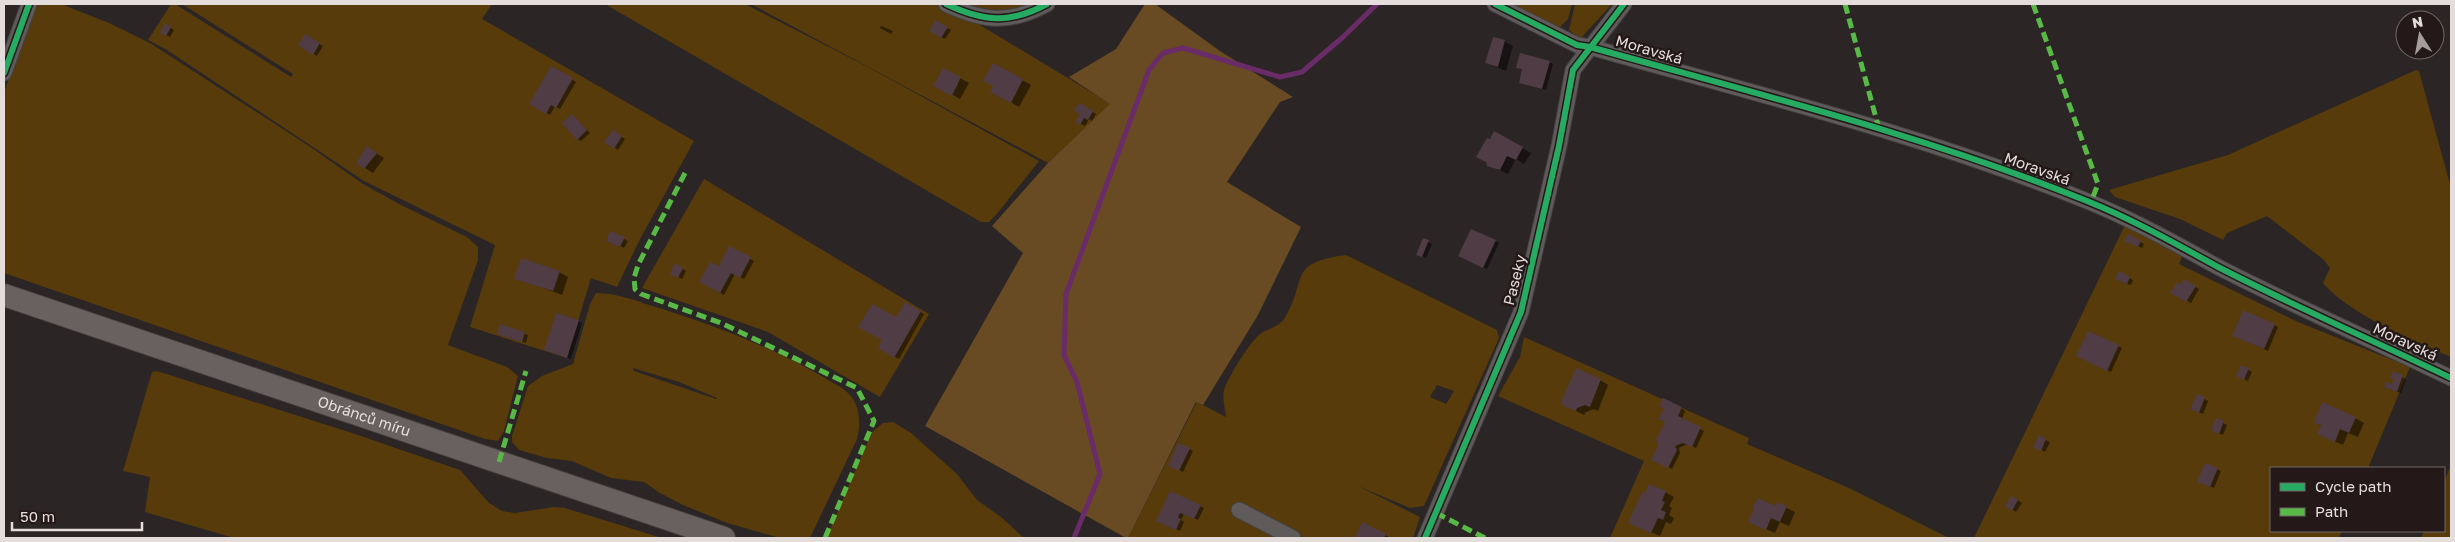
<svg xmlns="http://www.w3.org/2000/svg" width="2455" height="542" font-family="'Golos Text',sans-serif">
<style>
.green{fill:#573b0b;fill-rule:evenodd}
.forest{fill:#684b22}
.shadow{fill:#0007}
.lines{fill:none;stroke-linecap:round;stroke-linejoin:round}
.stream{stroke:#692c68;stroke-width:5}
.building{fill:#4f3c44}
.street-casing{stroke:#454040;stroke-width:17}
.secondary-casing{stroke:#454040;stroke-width:24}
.street{stroke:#605b5b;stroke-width:15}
.secondary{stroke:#69615f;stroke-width:22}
.quiet{stroke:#58b947;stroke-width:5;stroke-dasharray:10 5;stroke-linecap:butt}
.cycleway-casing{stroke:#241918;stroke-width:9}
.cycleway{stroke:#26ab63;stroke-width:6}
.labels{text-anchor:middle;stroke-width:5;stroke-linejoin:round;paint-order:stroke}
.street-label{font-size:15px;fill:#e5dddc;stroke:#241918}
</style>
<rect width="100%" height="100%" fill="#2b2525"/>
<g class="green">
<path d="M61,4L109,23L150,43L309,146L363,184L401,205L467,237L478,247V260L448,345L507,367L518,376L504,431L498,441L485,439L4,273V92L36,5Z"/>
<path d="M171,4H175L291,77L293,74L182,4H492L482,19L694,141L639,241L617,287L591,278L567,358L470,327L495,245L364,181L167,50L148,40Z"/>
<path d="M605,4H745L868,67L1039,161L996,215L989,222H981Z"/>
<path d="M751,4H935L980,25L1111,104L1048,163Z"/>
<path d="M962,4H1032C1004,12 990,11 962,4Z"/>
<path d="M1509,4H1572L1568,19L1560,27Z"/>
<path d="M1575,4H1612L1580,39L1569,30Z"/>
<path d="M2416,70L2419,71L2451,188V357C2414,342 2348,313 2323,283L2330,268L2324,260L2267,216L2227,233L2223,240L2180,219L2115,197L2109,190L2228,155Z"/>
<path d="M704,179L929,314L880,397L768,332L642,288Z"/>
<path d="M2125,225L2182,257L2179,264L2298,322L2410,367L2368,468H2271V531H2342L2339,538H1974Z"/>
<path d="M1346,255L1497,330L1499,338L1424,506L1410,508L1358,486L1420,517L1413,538H1305L1240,506L1283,538H1128L1197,402L1226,417C1225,409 1222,397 1224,390C1229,376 1248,345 1259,335C1266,329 1279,327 1284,319C1309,280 1285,263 1346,255ZM1437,385L1454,391L1446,404L1430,397Z"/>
<path d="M596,293C618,293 639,302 659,308C717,326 773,348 825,378C833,383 844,388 850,395C860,406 861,425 857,439L810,538H780L727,523L683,505L660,493L644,482L611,478L572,461L547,458L519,450L512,442V436L528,386L542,376L573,364L590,304ZM633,368L679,382L717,398L716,399L634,371Z"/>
<path d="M1524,337L1749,438L1747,444L1849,488L1949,538H1610L1644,461L1498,396L1520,357Z"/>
<path d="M157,371L352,433L460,470L489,503L502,511L515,513L554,507L565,508L662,538H234L145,512L150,477L123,471L152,372Z"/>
<path d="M893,422L911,433L957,474L977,500L1001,517L1024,538H826L872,432L883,423Z"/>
<path d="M2451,464V538H2421L2424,531H2444V483Z"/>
</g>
<path class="forest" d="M1145,4H1155L1220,51L1293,97L1280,102L1227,182L1301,227L1258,315L1203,405L1196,402L1128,538H1126L925,426L1023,253L992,226L1048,163L1110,104L1069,77L1116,49Z"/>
<g class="shadow">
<path d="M936,22L951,30L945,39L930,31Z"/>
<path d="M166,25L174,30L170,37L162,32Z"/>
<path d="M881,26L893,31L891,34L880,28Z"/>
<path d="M305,36L323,46L317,56L300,45Z"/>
<path d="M1504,41L1513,46L1506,71L1487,63Z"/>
<path d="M1549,62L1553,64L1546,90L1520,82L1523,69L1517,67Z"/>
<path d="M993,64L1031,85L1019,107L1000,96L995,86Z"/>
<path d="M552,67L576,82L560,109L555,106L550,115L531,104Z"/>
<path d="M943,69L969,83L960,99L935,85Z"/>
<path d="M1079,104L1096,114L1092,121L1089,119L1085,126L1077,121L1081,113Z"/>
<path d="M572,115L590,133L581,141L577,139Z"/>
<path d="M613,132L625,139L618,150L606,142Z"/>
<path d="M1495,133L1531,153L1524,164L1516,159L1508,174L1488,165L1491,141Z"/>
<path d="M376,153L384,158L373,173L357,163Z"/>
<path d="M611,232L628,241L624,248L611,242Z"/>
<path d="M2128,236L2144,244L2142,248L2126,240Z"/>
<path d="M1424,240L1432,244L1426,258L1418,254Z"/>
<path d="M1495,241L1499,243L1487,269L1463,258Z"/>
<path d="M730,248L754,261L744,279L735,274L724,295L701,281L719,268Z"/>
<path d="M676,265L686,271L682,279L671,273Z"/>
<path d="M559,272L568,277L562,295L516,278Z"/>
<path d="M2119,273L2133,280L2131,285L2120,281Z"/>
<path d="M2185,281L2199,289L2191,303L2172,292L2182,286Z"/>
<path d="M905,303L924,314L899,359L880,348Z"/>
<path d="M578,321L582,323L571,359L545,350Z"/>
<path d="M2274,325L2278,327L2268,351L2237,337Z"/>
<path d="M501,326L528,335L526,343L502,335Z"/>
<path d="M2089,332L2122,348L2111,372L2082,358Z"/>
<path d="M2242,366L2252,372L2248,381L2238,376Z"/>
<path d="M2393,373L2406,379L2401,393L2390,389L2395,379Z"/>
<path d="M1600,380L1608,385L1598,411L1594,409L1586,412L1584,415L1564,405Z"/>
<path d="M2197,395L2208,401L2203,414L2195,411Z"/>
<path d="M1681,408L1685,411L1682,419L1704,431L1696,448L1688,444L1679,448L1680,453L1672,469L1657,461Z"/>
<path d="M2355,418L2364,423L2358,437L2348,433L2343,445L2318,434L2322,426L2315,422Z"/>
<path d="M2223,423L2227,425L2223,435L2216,432Z"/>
<path d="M2039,437L2050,442L2045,452L2035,446Z"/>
<path d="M1189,449L1193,451L1183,472L1173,467Z"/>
<path d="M2217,469L2221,471L2214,488L2202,483Z"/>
<path d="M1665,492L1674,497L1669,506L1672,508L1669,515L1674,518L1671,524L1666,522L1660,536L1638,527Z"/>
<path d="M2012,497L2022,503L2016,512L2007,506Z"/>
<path d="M1778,504L1795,512L1789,526L1780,522L1775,533L1758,526Z"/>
<path d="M1200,506L1204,508L1198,520L1184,514L1181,520L1184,522L1180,531L1157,521Z"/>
<path d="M1363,524L1389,537V538H1356Z"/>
</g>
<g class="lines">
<path class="stream" d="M1074,538L1100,474L1077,382L1064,355L1066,294L1149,70L1163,53L1183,48L1280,77L1302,72L1343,37L1377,4"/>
</g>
<g class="building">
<path d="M935,20L948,27L941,38L929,31Z"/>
<path d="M165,23L171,27L166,36L160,33Z"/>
<path d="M305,34L320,43L313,55L298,45Z"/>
<path d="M1493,37L1505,40L1498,67L1485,63Z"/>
<path d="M1520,53L1550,61L1542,89L1519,83L1522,69L1516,68Z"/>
<path d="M993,63L1023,79L1011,103L990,92L993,86L983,81Z"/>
<path d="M551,66L573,78L556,108L551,105L546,114L529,104Z"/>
<path d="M943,68L961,77L952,96L933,86Z"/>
<path d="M1079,103L1093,111L1088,120L1084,118L1080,125L1075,122L1080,114L1074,110Z"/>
<path d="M572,114L587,130L577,140L562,123Z"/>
<path d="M613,130L622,136L614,149L604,142Z"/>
<path d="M1494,131L1523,147L1516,160L1507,156L1500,170L1487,166L1486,162L1476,157L1487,138L1490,139Z"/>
<path d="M367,146L377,153L364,169L356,163Z"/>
<path d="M1471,229L1496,240L1483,268L1458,256Z"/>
<path d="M610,231L625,237L620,247L606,241Z"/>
<path d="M2128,234L2141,241L2138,247L2124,241Z"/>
<path d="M1423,238L1429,240L1422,257L1416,255Z"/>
<path d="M729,246L751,257L740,278L731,273L720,293L699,282L710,262L719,266Z"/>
<path d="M521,258L560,271L553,291L514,279Z"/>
<path d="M675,263L683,268L678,278L670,274Z"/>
<path d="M2119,271L2130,277L2127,284L2115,279Z"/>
<path d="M2184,279L2196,286L2186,302L2170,293L2177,282L2181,285Z"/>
<path d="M905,302L921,311L894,358L878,348L882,340L858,327L872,304L896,317Z"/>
<path d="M2243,310L2275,324L2264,349L2232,336Z"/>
<path d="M556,313L579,320L567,358L544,350Z"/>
<path d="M500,324L525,332L522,342L497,334Z"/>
<path d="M2088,331L2119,345L2107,371L2076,356Z"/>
<path d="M2241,365L2249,368L2244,380L2236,376Z"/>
<path d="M1576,368L1601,379L1590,407L1585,405L1577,408L1576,411L1563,406L1561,402Z"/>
<path d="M2393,371L2403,375L2397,392L2384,387L2386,382L2392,384L2394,379L2390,378Z"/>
<path d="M2197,394L2205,397L2199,413L2190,409Z"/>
<path d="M1663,398L1682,407L1678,416L1701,427L1692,447L1683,443L1675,446L1677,450L1668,468L1651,460L1658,445L1656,440L1665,422L1658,419L1664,409L1659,406Z"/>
<path d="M2322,402L2356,417L2349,433L2340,429L2335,442L2317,434L2321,425L2314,423Z"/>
<path d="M2216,418L2224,421L2219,434L2211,430Z"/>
<path d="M2039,435L2046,439L2041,451L2033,447Z"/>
<path d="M1178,443L1190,448L1179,471L1168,466Z"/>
<path d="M2205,463L2218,468L2210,487L2197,482Z"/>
<path d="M1649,484L1666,491L1662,501L1665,502L1661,510L1666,512L1663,520L1658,518L1651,533L1628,523L1642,492L1645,493Z"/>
<path d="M1170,491L1201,505L1194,519L1180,513L1178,517L1181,519L1176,530L1156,521Z"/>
<path d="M2011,496L2018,500L2012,511L2005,506Z"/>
<path d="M1758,498L1776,506L1777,502L1787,506L1780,522L1771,518L1766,530L1748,522L1754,508L1752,507Z"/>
<path d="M1362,522L1386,534L1384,538H1355Z"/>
</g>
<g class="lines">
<g class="street-casing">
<g id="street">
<path d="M946,4C984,22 1010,24 1047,4"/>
<path d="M1495,4L1577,45L1590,47C1757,94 1927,136 2087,201C2134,220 2176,244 2220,268C2296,307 2374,341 2451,378"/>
<path d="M4,73L29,4"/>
<path d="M1239,510L1293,538"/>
<path d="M1425,538L1521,312L1559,146L1573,70L1624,4"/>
</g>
</g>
<g class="secondary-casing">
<g id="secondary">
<path id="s1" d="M4,295L724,538"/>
</g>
</g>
<use href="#street" class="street"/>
<use href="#secondary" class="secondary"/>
<g class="quiet">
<path d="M1845,4L1879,129"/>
<path d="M2033,4L2098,184L2091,202"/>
<path d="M685,173L638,265L634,278L635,289L641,294L721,323L857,388L874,421L825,538"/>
<path d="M499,462L526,371"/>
<path d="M1436,513L1485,538"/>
</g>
<g class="cycleway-casing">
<g id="cycleway">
<path d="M946,4C984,22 1010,24 1047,4"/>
<path d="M1495,4L1577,45L1590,47C1757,94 1927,136 2087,201C2134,220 2176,244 2220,268C2296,307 2374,341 2451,378"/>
<path d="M4,73L29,4"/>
<path d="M1425,538L1521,312L1559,146L1573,70L1624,4"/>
</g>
</g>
<use href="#cycleway" class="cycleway"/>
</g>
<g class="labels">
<g class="street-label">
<text transform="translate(1649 50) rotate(16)" y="5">Moravská</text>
<text transform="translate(2037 169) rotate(20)" y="5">Moravská</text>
<text transform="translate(1515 280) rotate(-76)" y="5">Paseky</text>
<text transform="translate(2405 342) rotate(25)" y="5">Moravská</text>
<text dy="5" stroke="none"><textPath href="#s1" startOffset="380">Obránců míru</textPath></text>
</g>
</g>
<rect width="2455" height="542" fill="none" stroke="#e5dddc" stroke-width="10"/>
<rect x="2270" y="467" width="175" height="65" fill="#241918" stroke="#716766"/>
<rect x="2280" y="483" width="25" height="8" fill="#26ab63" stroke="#716766"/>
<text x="2315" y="492" font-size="15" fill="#e5dddc">Cycle path</text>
<rect x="2280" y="508" width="25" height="8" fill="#58b947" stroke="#716766"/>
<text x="2315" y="517" font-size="15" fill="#e5dddc">Path</text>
<g transform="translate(2420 35) rotate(349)"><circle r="24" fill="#241918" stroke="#716766"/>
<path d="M0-4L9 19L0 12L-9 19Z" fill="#a49d9c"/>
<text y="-8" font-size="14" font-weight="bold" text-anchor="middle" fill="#e5dddc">N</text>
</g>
<path d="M12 522v8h130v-8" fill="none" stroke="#e5dddc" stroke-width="2.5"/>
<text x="20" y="522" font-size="15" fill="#e5dddc" stroke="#241918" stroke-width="4" paint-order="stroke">50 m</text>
</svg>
